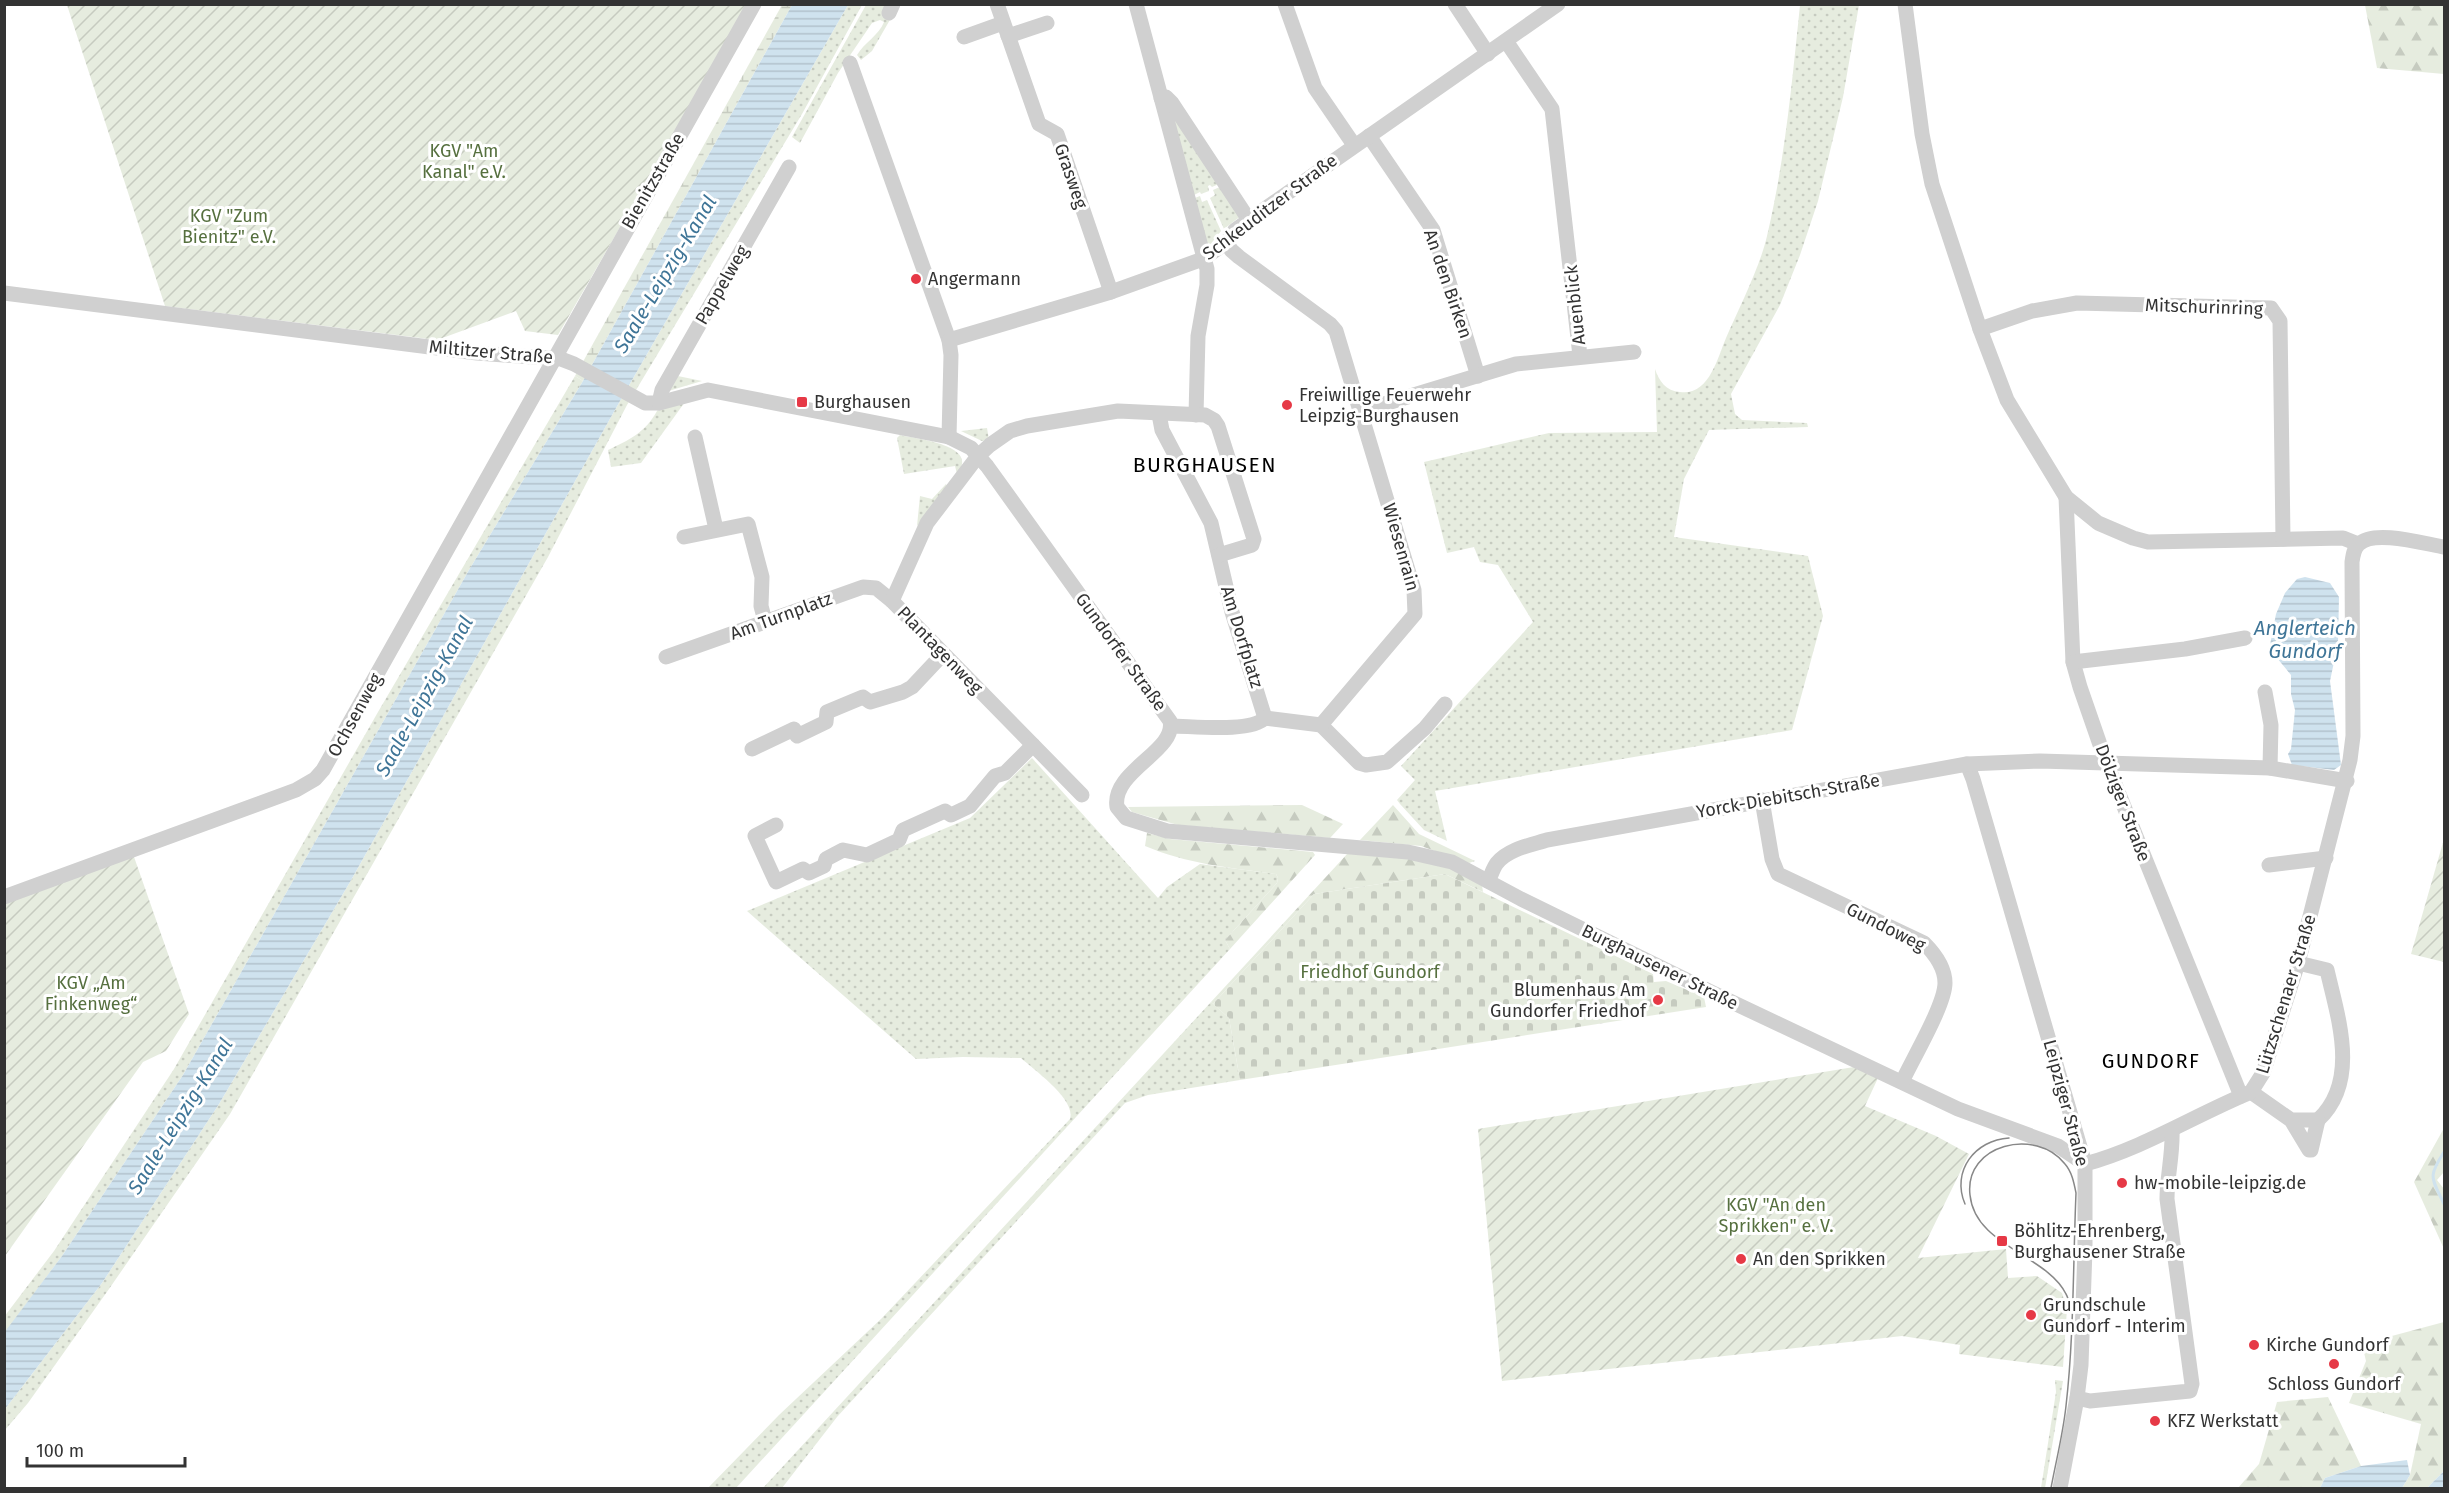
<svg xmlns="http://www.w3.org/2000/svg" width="2449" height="1493" font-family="'Fira Sans',sans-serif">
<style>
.grass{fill:url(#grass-dots)}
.forest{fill:url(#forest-firs)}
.wetland{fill:url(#wetland-marsh)}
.cemetery{fill:url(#cemetery-stones)}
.garden{fill:url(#garden-furrows)}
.water{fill:url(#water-rules)}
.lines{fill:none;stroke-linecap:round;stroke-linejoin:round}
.stream{stroke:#cfe2ee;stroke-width:3}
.minor{stroke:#d0d0d0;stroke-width:15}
.tram{stroke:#888;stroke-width:1.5}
.poi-dot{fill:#e63946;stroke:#fff;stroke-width:2}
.labels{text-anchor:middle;stroke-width:6;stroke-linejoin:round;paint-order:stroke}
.park-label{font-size:18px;fill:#56703f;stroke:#fff}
.street-label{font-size:18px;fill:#333;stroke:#fff}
.poi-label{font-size:18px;fill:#333;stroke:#fff;text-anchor:start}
.water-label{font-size:20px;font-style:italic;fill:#3f7597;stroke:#fff}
.neighbourhood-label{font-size:20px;letter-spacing:1.5px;fill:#000;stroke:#fff}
.quarter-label{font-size:21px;letter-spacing:1.5px;fill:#000;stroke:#fff}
</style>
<defs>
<pattern id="grass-dots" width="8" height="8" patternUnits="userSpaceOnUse" patternTransform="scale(1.5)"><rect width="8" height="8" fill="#e6ecdf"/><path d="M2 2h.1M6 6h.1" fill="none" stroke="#c6cbc0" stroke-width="1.8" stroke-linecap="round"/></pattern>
<pattern id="forest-firs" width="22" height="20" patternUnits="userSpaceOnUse" patternTransform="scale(1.5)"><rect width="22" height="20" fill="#e6ecdf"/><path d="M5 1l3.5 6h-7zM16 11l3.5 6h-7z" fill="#c6cbc0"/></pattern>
<pattern id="wetland-marsh" width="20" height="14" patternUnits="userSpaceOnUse" patternTransform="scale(1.5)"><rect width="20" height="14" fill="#e6ecdf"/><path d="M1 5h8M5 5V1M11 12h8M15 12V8" fill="none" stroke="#c6cbc0"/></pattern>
<pattern id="cemetery-stones" width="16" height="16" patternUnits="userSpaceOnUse" patternTransform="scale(1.5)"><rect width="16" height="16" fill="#e6ecdf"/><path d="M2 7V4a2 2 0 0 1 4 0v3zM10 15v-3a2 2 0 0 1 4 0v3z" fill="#c6cbc0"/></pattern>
<pattern id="garden-furrows" width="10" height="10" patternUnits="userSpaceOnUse" patternTransform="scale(1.5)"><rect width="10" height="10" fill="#e6ecdf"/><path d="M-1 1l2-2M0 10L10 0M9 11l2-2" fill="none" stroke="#c6cbc0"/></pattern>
<pattern id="water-rules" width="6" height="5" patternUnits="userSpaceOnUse" patternTransform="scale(1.5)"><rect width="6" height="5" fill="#cfe2ee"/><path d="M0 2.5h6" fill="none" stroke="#b2c2cd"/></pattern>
</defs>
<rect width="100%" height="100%" fill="#fff"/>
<g class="grass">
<path d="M848,5H862L802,114L627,405L548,557L230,1114L109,1289L28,1403L5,1430V1409L102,1283L219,1104L350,882L620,401Z"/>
<path d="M866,5H885L891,18L872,51L861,60L857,55C864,43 879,35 884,22L880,20L872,23L838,73L800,143L792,137Z"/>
<path d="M1800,5H1859L1843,97L1818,201L1800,255L1780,305L1731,394L1735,414L1742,420L1807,423L1808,427L1709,430L1684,479L1674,537L1808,556L1823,616L1792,730L1435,791L1447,841L1424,830L1400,804L1397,800L1415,780L1401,766L1533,622L1498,565L1480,562L1474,547L1447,553L1424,462L1549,433L1657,432L1655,369C1659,381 1666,391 1680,392C1709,396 1717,359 1726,338C1739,308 1760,267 1767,236C1785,160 1792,82 1800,5Z"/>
<path d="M1177,117L1221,183L1212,187L1210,185L1208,186L1209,191L1201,194L1200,192L1192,196L1172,119Z"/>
<path d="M1222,186L1242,215L1224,229L1210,198L1215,195L1213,190Z"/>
<path d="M1200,196L1202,202L1207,200L1221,231L1210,245L1202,238L1192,199Z"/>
<path d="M673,375L702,381L665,392Z"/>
<path d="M575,376L583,381L469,570L183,1075L62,1256L5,1333L4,1317L54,1251L174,1069L378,712Z"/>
<path d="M685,402L641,463L611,467L608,450C629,440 645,433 657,411Z"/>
<path d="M987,428L989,440L982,441L961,431Z"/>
<path d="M900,435C917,439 981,445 957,474L955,466L904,474L897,438Z"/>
<path d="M946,484L947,486L917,526L920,496L932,499Z"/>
<path d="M1032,758L1158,898L1167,887L1200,864L1276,874L1278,878L1277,883L1225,940L1230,949L736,1488H708L779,1415L882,1318L1070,1119C1076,1099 1035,1071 1021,1058L963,1057L916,1059L747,911L970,818Z"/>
<path d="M1211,1002L1229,1018L1240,1080L1148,1095L1125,1103L837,1417L782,1488H763Z"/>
<path d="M2055,1380L2063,1381L2045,1488H2041L2056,1392Z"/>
</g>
<g class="forest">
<path d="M2365,5H2444V74L2377,68Z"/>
<path d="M1302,805L1343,824L1330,838L1178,825L1132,812L1128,807Z"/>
<path d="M1393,805L1419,834L1475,861L1469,863L1421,846L1360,840Z"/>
<path d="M1147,833L1170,839L1313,852L1315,855L1230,949L1225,940L1277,883L1278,878L1276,874C1231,868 1187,864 1145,846Z"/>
<path d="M1348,853L1418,859L1451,868L1482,885L1483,892L1445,874L1314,894L1213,1004L1211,1002Z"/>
<path d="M2444,1128V1172L2437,1180L2444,1189V1249L2414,1182Z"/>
<path d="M2444,1322V1471L2427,1488H2402L2410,1475L2421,1424L2349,1403L2366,1361L2362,1344Z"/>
<path d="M2328,1397L2361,1466L2325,1478L2320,1488H2238L2259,1464L2277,1402Z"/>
</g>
<path class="wetland" d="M782,5H792L583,381L575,376Z"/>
<path class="cemetery" d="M1445,874L1653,974L1654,982L1666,981L1704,997L1706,1007L1240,1080L1229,1018L1213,1004L1314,894Z"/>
<g class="garden">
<path d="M67,5H748L558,335L525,331L516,311L437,340L165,306Z"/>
<path d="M2444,839V962L2411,954Z"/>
<path d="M133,854L189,1014L166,1051L143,1062L5,1256V902Z"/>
<path d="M1854,1067L1878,1078L1865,1106L1936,1136L1969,1154L1918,1258L2006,1249L2008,1278L2037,1276L2062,1293L2067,1309L2063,1367L1959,1354L1960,1345L1902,1336L1502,1381L1478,1129Z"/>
</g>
<g class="water">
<path d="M792,5H848L620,401L350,882L219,1104L102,1283L5,1409L4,1333L62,1256L183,1075L469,570L583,381Z"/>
<path d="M2305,577L2330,583L2339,597L2338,643L2330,681L2341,765L2334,770L2292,765L2288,754L2291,749L2295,710L2291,694V675L2277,658L2270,645L2276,614L2285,593L2297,579Z"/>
<path d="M2407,1460L2410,1475L2402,1488H2320L2325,1478L2361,1466Z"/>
<path d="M2444,1471V1488H2427Z"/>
</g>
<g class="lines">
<path class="stream" d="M2444,1152C2427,1178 2432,1178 2444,1204"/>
<g class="minor">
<path d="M997,4L1039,124L1057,134L1111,292"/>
<path d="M1136,4L1207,269V285L1198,336L1196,415"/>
<path d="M1285,4L1315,88L1354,145"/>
<path d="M1455,4L1488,54"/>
<path d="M1905,4L1922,134L1932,184L1980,329L2007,400L2066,497L2098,523L2133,538L2148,542L2343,538L2358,544"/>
<path d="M889,13L893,4"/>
<path d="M1008,36L1047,23"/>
<path d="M964,37L1003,23"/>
<path d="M1506,41L1552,109L1580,356"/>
<path d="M850,63L949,340L951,355L949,437"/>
<path d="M1161,98L1166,97L1172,103L1249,220"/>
<path d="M1369,136L1433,230L1478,376"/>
<path d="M4,293L477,353L561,359L574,364L645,403H659L708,390L949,437L971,448L987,466L1170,721C1177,751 1111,771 1117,807L1126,818L1167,831L1408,852L1452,862L1521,899L1715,994L1958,1109L2058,1146L2085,1164"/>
<path d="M1980,329L2032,311L2077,303L2271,308L2280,321L2283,539"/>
<path d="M949,340L1111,292L1203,259L1227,242L1235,230L1249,220L1558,4"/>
<path d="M659,403L662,390L789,167"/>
<path d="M1361,411L1516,364L1634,352"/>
<path d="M1159,414L1162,430L1211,523L1232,612L1265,718"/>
<path d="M695,437L716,529"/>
<path d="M2066,497L2073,662L2080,687L2106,762L2241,1096"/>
<path d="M684,537L748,524L762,577L761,606L765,621"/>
<path d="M666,657L863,587L876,588L892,601"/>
<path d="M2073,662L2185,649L2245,638"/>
<path d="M2265,692L2271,725L2270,768"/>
<path d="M1321,725L1359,763L1366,765L1387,762L1425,728L1445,704"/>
<path d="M1171,726C1192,726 1251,733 1265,718L1321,725L1415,614L1414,590L1336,331L1330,324L1239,257L1231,250L1227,242"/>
<path d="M752,749L794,729L797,736L826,722L827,712L863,697L870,702L903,692L912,687L943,654"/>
<path d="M1967,764L1973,779L2085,1164V1249L2081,1365L2077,1398L2060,1488"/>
<path d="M1082,795L892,601L927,523L978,456L990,445L1010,431L1027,426L1118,411L1205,415L1214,420L1218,426L1254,539L1252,545L1219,555"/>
<path d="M1762,800L1772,859L1778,874L1924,943C1934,953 1945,967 1945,983C1945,1005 1912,1060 1902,1082"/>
<path d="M776,825L755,836L776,882L803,869L809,873L824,866L826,859L843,850L867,855L899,840L903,830L945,811L951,815L970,806L995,776L1005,773L1033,745"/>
<path d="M2269,865L2326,858"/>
<path d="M1488,881C1491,876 1493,868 1497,863C1508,849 1531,845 1547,840L1967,764L2040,761L2270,768L2347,781"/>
<path d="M4,897L296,790L315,779L323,770L754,4"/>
<path d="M2298,963L2327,970C2338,1018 2360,1081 2318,1120"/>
<path d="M2251,1092L2291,1120L2309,1150H2311L2318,1120H2291"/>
<path d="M2085,1164C2144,1148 2195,1115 2251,1092L2263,1073L2298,963L2350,760L2353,736L2352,562C2353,555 2354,548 2359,544C2374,529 2425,544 2444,547"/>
<path d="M2077,1398L2090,1401L2190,1391L2192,1384L2167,1199C2167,1176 2173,1154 2172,1131"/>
</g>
<g class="tram">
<path d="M1965,1204C1951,1171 1975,1140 2009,1138"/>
<path d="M2051,1488C2056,1461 2063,1434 2066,1406C2074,1336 2073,1264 2076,1193C2074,1183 2072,1172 2065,1164C2036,1127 1964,1144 1970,1195C1975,1246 2047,1255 2066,1294C2069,1299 2070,1306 2071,1312"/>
</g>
</g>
<g class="poi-dot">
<circle cx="916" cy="279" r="6"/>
<rect x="796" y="396" width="12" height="12" rx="3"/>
<circle cx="1287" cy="405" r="6"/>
<circle cx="1658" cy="1000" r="6"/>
<circle cx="2122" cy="1183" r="6"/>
<rect x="1996" y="1235" width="12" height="12" rx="3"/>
<circle cx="1741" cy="1259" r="6"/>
<circle cx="2031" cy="1315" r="6"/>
<circle cx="2254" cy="1345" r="6"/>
<circle cx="2334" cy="1364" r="6"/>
<circle cx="2155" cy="1421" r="6"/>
</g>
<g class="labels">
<g class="park-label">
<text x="464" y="157">KGV "Am<tspan x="464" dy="21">Kanal" e.V.</tspan></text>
<text x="229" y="222">KGV "Zum<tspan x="229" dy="21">Bienitz" e.V.</tspan></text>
<text x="1370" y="978">Friedhof Gundorf</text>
<text x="91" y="989">KGV „Am<tspan x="91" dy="21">Finkenweg“</tspan></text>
<text x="1776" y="1211">KGV "An den<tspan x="1776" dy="21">Sprikken" e. V.</tspan></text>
</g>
<g class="street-label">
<text transform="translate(1071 176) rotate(71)" y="6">Grasweg</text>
<text transform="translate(653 181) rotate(-60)" y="6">Bienitzstraße</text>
<text transform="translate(1270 207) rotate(-37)" y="6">Schkeuditzer Straße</text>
<text transform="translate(1448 284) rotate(71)" y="6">An den Birken</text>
<text transform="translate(722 285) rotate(-60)" y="6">Pappelweg</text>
<text transform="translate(1575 305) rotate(-96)" y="6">Auenblick</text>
<text transform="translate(2204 307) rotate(2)" y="6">Mitschurinring</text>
<text transform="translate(491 352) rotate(5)" y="6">Miltitzer Straße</text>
<text transform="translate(1401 547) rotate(74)" y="6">Wiesenrain</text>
<text transform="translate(781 616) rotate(-20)" y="6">Am Turnplatz</text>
<text transform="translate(1242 637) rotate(73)" y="6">Am Dorfplatz</text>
<text transform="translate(940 650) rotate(46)" y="6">Plantagenweg</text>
<text transform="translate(1121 652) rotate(54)" y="6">Gundorfer Straße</text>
<text transform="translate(355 715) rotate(-61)" y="6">Ochsenweg</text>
<text transform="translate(1788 796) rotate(-10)" y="6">Yorck-Diebitsch-Straße</text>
<text transform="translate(2123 803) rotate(69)" y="6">Dölziger Straße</text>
<text transform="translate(1886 927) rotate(27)" y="6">Gundoweg</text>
<text transform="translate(1660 967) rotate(26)" y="6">Burghausener Straße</text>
<text transform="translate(2286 994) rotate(-73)" y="6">Lützschenaer Straße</text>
<text transform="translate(2066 1103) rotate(75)" y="6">Leipziger Straße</text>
</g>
<g class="poi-label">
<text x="928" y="285">Angermann</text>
<text x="1299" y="401">Freiwillige Feuerwehr<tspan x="1299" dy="21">Leipzig-Burghausen</tspan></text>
<text x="814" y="408">Burghausen</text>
<text x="1646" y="996" text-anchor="end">Blumenhaus Am<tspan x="1646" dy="21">Gundorfer Friedhof</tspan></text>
<text x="2134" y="1189">hw-mobile-leipzig.de</text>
<text x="2014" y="1237">Böhlitz-Ehrenberg,<tspan x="2014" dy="21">Burghausener Straße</tspan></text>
<text x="1753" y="1265">An den Sprikken</text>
<text x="2043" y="1311">Grundschule<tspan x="2043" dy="21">Gundorf - Interim</tspan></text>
<text x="2266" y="1351">Kirche Gundorf</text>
<text x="2334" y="1390" text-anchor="middle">Schloss Gundorf</text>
<text x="2167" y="1427">KFZ Werkstatt</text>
</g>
<g class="water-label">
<text transform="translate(665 274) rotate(-59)" y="7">Saale-Leipzig-Kanal</text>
<text x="2305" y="635">Anglerteich<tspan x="2305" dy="23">Gundorf</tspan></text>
<text transform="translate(424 696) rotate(-61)" y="7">Saale-Leipzig-Kanal</text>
<text transform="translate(180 1116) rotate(-58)" y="7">Saale-Leipzig-Kanal</text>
</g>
<g class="neighbourhood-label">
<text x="2151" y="1068">GUNDORF</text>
</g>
<g class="quarter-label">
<text x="1205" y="472">BURGHAUSEN</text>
</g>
</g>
<rect width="2449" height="1493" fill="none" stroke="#333333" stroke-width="12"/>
<path d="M27 1457v9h158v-9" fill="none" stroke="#333333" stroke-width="3"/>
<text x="36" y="1457" font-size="18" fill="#333333" stroke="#ffffff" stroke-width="4.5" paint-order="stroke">100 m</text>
</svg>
